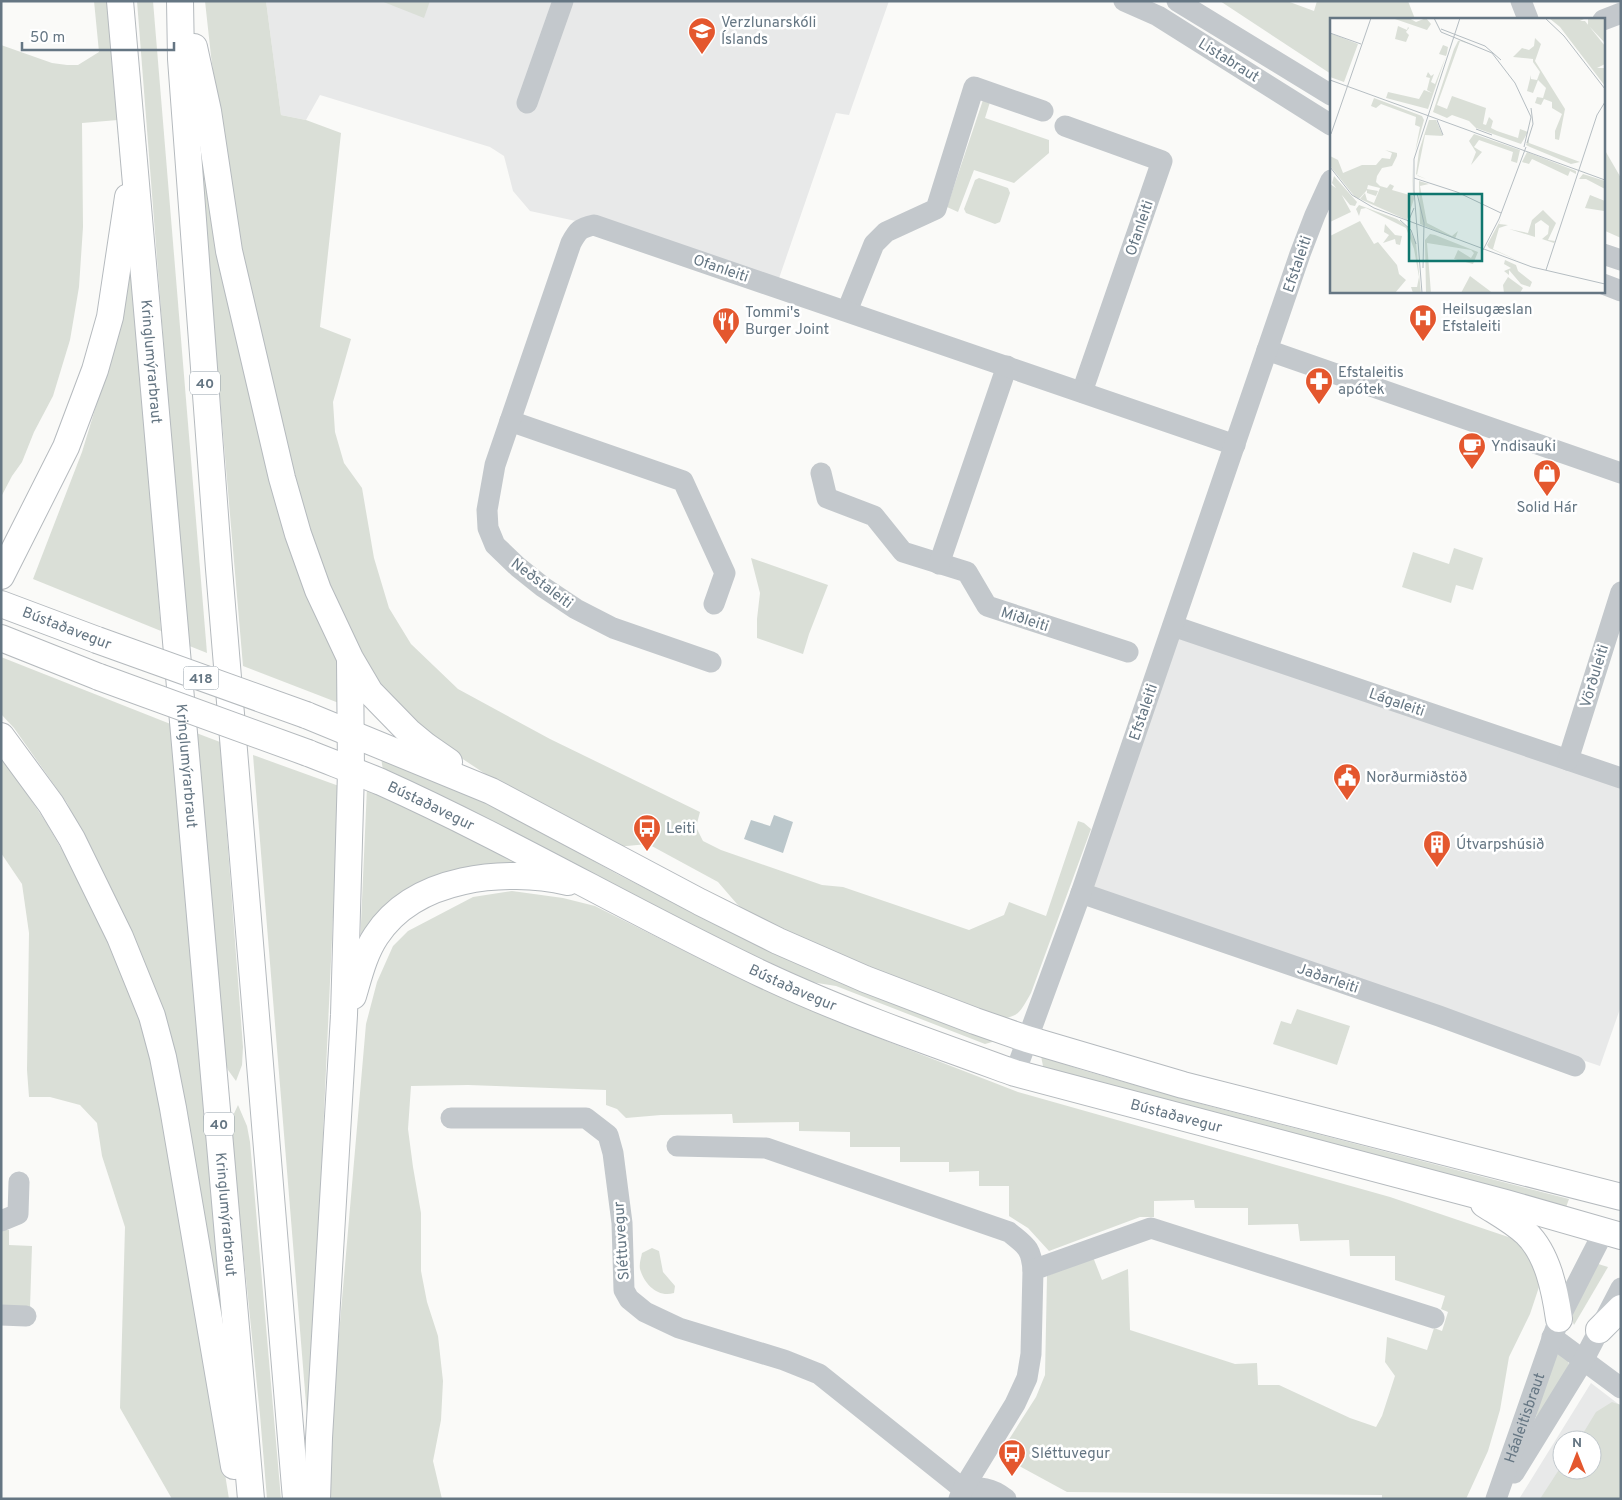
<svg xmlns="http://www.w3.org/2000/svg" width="1622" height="1500" font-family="Overpass,sans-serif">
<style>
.built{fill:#e8e9e9;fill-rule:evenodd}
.green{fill:#dadfd7}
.water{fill:#bbc7cb}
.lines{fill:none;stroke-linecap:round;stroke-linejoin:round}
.major-casing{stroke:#b5babe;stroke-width:28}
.minor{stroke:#c3c8cc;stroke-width:21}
.major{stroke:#fff;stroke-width:26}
.major-bridge-casing{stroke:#b5babe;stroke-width:28;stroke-linecap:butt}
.major-bridge{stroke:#fff;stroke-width:26}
.labels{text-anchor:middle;stroke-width:5;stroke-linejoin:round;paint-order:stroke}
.shield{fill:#fff;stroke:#939fa8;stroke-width:1}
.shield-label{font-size:14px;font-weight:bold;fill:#657683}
.poi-label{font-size:15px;fill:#657683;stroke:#fff;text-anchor:start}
.street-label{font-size:15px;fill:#657683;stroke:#fff}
.inset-road{fill:none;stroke:#b5bdc2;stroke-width:1}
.view{fill:#0f766e;fill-opacity:0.15;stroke:#0f766e;stroke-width:2.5}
.inset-edge{fill:none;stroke:#657683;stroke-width:2.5}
</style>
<rect width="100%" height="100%" fill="#fafaf8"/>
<g class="built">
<path d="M266,1H889L849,115L836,113L776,287L594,225L530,211L513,191L504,156L490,147L320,95L306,120L281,115Z"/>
<path d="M1174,624L1621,781V1006L1600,1066L1084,892Z"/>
<path d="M1591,1383L1621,1406V1499H1519ZM1562,1440H1592V1470H1562Z"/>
</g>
<g class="green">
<path d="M94,1H111L118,120L82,123L83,227L79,287L70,340L53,396L34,432L22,462L12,476L1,497V45L52,63L67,65H78L99,52Z"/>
<path d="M137,1H153L207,653L187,645Z"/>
<path d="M205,1H266L281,115L306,120L341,133L320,327L351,339L333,402L335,432L344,463L362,488L374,558L389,608L411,644L458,689L550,739L700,812L696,827L703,841L721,850L822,885L843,887L969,930L1004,915L1009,902L1046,916L1078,821L1084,823L1091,829L1031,993C1018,1016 1018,1018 991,1019L757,921L737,904L718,882L648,844L616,847L493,779L437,742L399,709L367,670L315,564L234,222L211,56Z"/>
<path d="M381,1H430L424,18Z"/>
<path d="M1220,1H1287L1314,11L1317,1H1408L1415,19H1331V74Z"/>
<path d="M983,100L990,102L985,118L1049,140V153L1014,183L974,170L958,212L947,207Z"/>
<path d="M195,107L261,425L291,555L344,671V705L243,666Z"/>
<path d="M1603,147L1621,178V238L1603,230Z"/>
<path d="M979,178L1008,188L1010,193L1000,222L995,224L966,213L964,209L975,180Z"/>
<path d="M131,231L161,631L33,579L82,452L107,370Z"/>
<path d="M1454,548L1483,558L1473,590L1456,585L1451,603L1402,587L1413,552L1449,564Z"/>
<path d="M751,558L828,585L809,634L803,654L757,638V619L760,593Z"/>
<path d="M1,657L173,725L237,1433L207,1258L110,892L67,803L14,728L1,714Z"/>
<path d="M191,731L220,742L243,1047L242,1065L236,1081L228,1070L220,1048Z"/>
<path d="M1,754L47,824L106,926L133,997L161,1088L186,1229L229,1499H172L120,1408L125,1227L102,1156L97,1123L80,1105L50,1097H29L27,1070L29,933L22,884L1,853Z"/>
<path d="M253,755L339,786L309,1440Z"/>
<path d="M381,758L457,790L515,817L617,874L705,918L999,1040L985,1044L836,986L811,982L781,971L383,770Z"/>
<path d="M367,787L534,869L406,893L378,913L360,946Z"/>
<path d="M512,891L563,898L595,906L724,971L889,1042L1018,1092L1390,1197L1529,1244L1539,1287L1530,1314L1509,1357L1500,1410L1488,1451L1466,1499H1382V1495L1067,1492L999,1455L1036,1397L1045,1375L1047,1276L1093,1257L1102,1280L1128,1269L1130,1330L1235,1364L1257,1363L1258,1385H1279L1350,1418L1376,1427L1382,1416L1395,1376L1385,1362L1387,1337L1427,1350L1434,1328L1442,1331L1448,1312L1441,1309L1445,1296L1395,1280V1256H1350L1349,1240L1300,1241L1298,1224L1248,1225V1208H1195L1194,1200L1154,1201V1217H1140L1049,1251L1028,1228L1009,1216V1186H979V1171L949,1172V1162H900V1147H850V1132L799,1131V1122L733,1123L732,1114L661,1115L626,1118L617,1109L606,1105V1090L468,1085L411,1086L408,1129L413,1167L421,1213V1271L427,1302L438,1336L443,1381L441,1420L433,1461L442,1499H327V1472L366,1024L377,982L393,946L408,931L473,897Z"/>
<path d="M1297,1009L1350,1026L1337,1065L1273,1044L1281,1021L1291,1024Z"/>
<path d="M1041,1056L1082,1070L1209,1106L1569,1199L1565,1210L1044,1071Z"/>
<path d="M238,1105L247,1126L250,1142L281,1499H267L260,1415L230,1122Z"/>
<path d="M1,1230H9V1245L32,1246L30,1308L1,1307Z"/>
<path d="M652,1248L659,1251L663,1272L675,1286L674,1293C658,1298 644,1284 640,1269C639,1264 641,1258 642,1253Z"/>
<path d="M1595,1263L1608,1267L1574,1325L1572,1320L1573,1313Z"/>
<path d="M1553,1353L1565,1355L1569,1364L1530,1439Z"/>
<path d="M1612,1402L1621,1405V1499H1540L1562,1465V1470H1592V1440H1579L1596,1412Z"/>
</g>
<path class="water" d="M774,815L793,822L783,853L744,839L751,820L770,826Z"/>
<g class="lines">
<g class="major-casing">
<g id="major">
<path id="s2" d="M120,1L251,1499"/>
<path d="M180,1L181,59L219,569L296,1499"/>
<path d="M194,47L208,111L229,251L282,478L298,534L318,590L350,658L370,692L409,732L426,746L449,762"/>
<path d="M1,576L66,447L95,370L110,317L128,197"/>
<path d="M1,604L97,640"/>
<path d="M1,638L99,677"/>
<path d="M306,715L491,791L700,902L778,941L865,979L975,1021L1027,1039L1183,1085L1621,1197"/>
<path d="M1,736L51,804L72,839L120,937L152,1016L163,1057L173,1108L234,1466"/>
<path id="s3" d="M308,753C333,763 357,772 381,782C512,841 635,914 764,975C845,1013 931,1043 1015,1073L1506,1203L1621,1236"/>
<path d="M353,996C359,976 364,954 376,936C415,876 505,868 568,882"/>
<path d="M1484,1204C1498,1213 1513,1221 1526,1233C1548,1254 1555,1291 1559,1319"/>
<path d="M1599,1330L1621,1308"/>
<path d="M317,1499L319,1438L344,1015L351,771L350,660"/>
</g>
</g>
<g class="minor">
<path d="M1124,1L1158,16L1331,125"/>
<path d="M1177,1L1331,95"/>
<path d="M1521,1L1528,19"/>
<path d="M1603,20L1621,13"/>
<path d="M527,103L563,1"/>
<path d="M1065,126L1162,161L1082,392"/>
<path d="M1603,254L1621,260"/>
<path d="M1603,284L1621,291"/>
<path d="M847,311L874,244L886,232L936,209L974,87L1043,111"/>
<path d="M1267,350L1621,473"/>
<path d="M510,421L683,481L725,573L714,604"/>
<path d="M821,473L827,498L874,516L903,552L967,572L987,606L1128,652"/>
<path d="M939,564L1007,366"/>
<path d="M1173,626L1621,778"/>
<path d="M711,662L613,628L576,609L543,587L518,567L495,545L488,528L487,510L495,465L571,243C578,230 580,228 594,225L1235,445"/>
<path d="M1568,760L1621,592"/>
<path d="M1081,893L1439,1016L1575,1066"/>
<path d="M1015,1073L1081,893L1300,254L1315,215L1331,180"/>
<path d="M451,1118H586L608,1135L613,1153L622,1223L624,1290L629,1299L645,1312L679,1328L784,1360L819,1374L963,1489C981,1487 991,1487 1006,1499"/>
<path d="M677,1146L766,1148L1009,1232C1026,1246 1031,1247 1033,1270"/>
<path d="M1,1221L18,1214L19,1182"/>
<path d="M1,1315L26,1316"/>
<path d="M1552,1337L1621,1388"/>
<path d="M1514,1473L1583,1361L1621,1288"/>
<path d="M959,1499L963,1489L1015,1404L1027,1378L1031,1354L1033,1270L1151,1228L1434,1318"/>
<path id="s1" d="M1496,1499L1559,1319L1604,1231"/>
</g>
<use href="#major" class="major"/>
<g class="major-bridge-casing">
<g id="major-bridge">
<path d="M97,640L306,715"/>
<path d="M99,677L308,753"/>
</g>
</g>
<use href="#major-bridge" class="major-bridge"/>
</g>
<defs>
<g id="university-pin" transform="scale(1.4375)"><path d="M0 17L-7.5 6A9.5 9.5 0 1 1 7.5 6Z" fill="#e4572e" stroke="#fff"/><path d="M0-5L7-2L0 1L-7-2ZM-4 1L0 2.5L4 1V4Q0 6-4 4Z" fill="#fff"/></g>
<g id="hospital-pin" transform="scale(1.4375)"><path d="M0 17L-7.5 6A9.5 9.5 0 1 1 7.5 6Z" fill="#e4572e" stroke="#fff"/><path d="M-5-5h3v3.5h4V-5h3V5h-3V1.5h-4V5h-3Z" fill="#fff"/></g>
<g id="restaurant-pin" transform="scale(1.4375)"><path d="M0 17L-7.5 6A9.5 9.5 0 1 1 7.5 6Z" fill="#e4572e" stroke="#fff"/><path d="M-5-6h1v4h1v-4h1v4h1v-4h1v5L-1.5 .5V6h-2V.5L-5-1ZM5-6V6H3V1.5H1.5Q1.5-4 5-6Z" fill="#fff"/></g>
<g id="pharmacy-pin" transform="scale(1.4375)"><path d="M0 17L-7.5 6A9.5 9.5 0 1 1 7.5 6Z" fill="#e4572e" stroke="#fff"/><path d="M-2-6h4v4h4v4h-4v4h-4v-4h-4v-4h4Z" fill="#fff"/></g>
<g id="cafe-pin" transform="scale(1.4375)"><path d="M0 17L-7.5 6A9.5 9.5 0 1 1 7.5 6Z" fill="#e4572e" stroke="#fff"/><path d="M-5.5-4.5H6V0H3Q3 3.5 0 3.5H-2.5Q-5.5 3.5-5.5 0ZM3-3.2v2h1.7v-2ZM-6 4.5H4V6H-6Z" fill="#fff"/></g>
<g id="shop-pin" transform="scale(1.4375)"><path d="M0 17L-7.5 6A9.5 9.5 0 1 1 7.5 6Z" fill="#e4572e" stroke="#fff"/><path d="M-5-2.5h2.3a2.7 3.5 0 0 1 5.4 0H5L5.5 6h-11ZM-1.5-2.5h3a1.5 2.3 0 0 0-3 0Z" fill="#fff"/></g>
<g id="civic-pin" transform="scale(1.4375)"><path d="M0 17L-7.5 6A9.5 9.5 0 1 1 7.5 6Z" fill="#e4572e" stroke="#fff"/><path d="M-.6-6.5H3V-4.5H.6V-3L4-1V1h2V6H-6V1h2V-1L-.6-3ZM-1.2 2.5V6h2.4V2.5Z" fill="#fff"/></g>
<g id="bus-pin" transform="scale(1.4375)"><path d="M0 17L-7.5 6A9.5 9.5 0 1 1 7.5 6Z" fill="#e4572e" stroke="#fff"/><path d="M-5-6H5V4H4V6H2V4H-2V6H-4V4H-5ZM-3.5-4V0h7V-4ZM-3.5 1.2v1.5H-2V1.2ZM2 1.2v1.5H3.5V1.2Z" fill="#fff"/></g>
<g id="building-pin" transform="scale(1.4375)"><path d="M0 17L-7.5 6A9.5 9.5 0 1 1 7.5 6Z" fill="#e4572e" stroke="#fff"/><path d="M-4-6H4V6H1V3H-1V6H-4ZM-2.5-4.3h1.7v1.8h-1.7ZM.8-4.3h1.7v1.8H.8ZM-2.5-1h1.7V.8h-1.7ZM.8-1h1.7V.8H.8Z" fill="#fff"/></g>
</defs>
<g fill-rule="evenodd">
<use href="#university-pin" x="702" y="31"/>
<use href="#hospital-pin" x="1423" y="318"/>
<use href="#restaurant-pin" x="726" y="321"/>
<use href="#pharmacy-pin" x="1319" y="381"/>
<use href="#cafe-pin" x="1472" y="446"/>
<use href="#shop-pin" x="1547" y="473"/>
<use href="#civic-pin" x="1347" y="777"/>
<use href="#bus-pin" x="647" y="828"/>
<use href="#building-pin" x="1437" y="844"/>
<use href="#bus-pin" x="1012" y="1453"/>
</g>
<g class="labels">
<g class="shield">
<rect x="190" y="371.5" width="30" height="23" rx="4"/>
<rect x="183.5" y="666.5" width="35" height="23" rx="4"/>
<rect x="204" y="1112.5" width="30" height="23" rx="4"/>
</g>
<g class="shield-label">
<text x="205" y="388">40</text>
<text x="201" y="683">418</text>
<text x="219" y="1129">40</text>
</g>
<g class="poi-label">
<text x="721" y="27">Verzlunarskóli<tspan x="721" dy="17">Íslands</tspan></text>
<text x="1442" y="314">Heilsugæslan<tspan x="1442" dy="17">Efstaleiti</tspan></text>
<text x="745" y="317">Tommi's<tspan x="745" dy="17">Burger Joint</tspan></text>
<text x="1338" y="377">Efstaleitis<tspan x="1338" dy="17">apótek</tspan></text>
<text x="1491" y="451">Yndisauki</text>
<text x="1547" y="512" text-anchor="middle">Solid Hár</text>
<text x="1366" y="782">Norðurmiðstöð</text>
<text x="666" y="833">Leiti</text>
<text x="1456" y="849">Útvarpshúsið</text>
<text x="1031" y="1458">Sléttuvegur</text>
</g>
<g class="street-label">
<text transform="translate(1229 60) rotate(32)" y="5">Listabraut</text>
<text transform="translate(1139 228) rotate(-71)" y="5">Ofanleiti</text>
<text transform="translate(1297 264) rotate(-71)" y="5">Efstaleiti</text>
<text transform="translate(721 268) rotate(19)" y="5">Ofanleiti</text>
<text dy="5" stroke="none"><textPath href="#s2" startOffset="362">Kringlumýrarbraut</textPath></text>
<text transform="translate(542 583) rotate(37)" y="5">Neðstaleiti</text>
<text transform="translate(1025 619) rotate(18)" y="5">Miðleiti</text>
<text transform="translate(67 628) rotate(21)" y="5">Bústaðavegur</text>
<text transform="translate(1594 676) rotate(-73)" y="5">Vörðuleiti</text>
<text transform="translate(1397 702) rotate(19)" y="5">Lágaleiti</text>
<text transform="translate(1143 712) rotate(-71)" y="5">Efstaleiti</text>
<text dy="5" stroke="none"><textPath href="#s2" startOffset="768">Kringlumýrarbraut</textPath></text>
<text dy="5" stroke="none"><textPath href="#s3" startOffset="134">Bústaðavegur</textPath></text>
<text transform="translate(1328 978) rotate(19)" y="5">Jaðarleiti</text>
<text dy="5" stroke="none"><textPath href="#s3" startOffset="539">Bústaðavegur</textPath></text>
<text dy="5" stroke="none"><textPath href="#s3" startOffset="944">Bústaðavegur</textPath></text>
<text dy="5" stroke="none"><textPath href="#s2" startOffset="1218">Kringlumýrarbraut</textPath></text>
<text transform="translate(621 1241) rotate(-94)" y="5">Sléttuvegur</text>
<text dy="5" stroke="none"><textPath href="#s1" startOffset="86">Háaleitisbraut</textPath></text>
</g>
</g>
<g transform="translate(1330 18)">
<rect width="275" height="275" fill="#fafaf8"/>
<path d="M62,0H79L86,4L96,0L101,6L97,12ZM219,0H256L250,3H255L275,28V46L267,50H275V68L230,9ZM258,0H275V25L258,7ZM68,8L77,12L78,9L79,10L76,14L79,17L76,24L65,21ZM0,15L28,26L14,64L0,59ZM205,20L211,26L205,43L235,91L229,122L225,121V113L232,96L222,90V84L214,81L211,87L205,85L207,79L213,80L216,70L208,62L203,75L197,73L201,57V61L207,62L210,54L203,44V41L183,39L192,30L199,32L204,28ZM131,22L142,27L130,23L107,87L117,91L122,78L156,90L153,106L156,107L159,99L163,103L161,110L167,113L188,120L190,111L198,114L191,126L146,110L139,103L122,97L117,100L103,94L124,31L128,23ZM113,27L118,29L117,35L98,91L56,80L58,74L89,81L94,72L102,75L97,72L100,60L96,59L98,54L101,58L104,56L101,64L105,66L116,38L109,36ZM44,80L92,98L94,102L85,134L90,109L85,107L86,99L51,86L46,90L41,88ZM99,102H106L113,118L95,117L87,157L96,161L88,158L86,156L89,133ZM144,116L190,132L187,145L181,143L183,134L149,122L144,129L152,134L141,147L146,134L139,123ZM199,119V125L250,144L241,146L200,129L196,127ZM55,132L67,135V138L62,148L52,150L47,158L46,164L50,168L57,170L60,166L64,168L62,172L83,178L82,145L84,181L77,202L30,181L35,175L37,182L44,185L50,170L38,167L37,171L48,173L46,178L37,175V172L29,181L25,179L0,148V138L8,142L13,155L32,147H46L52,140L60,141L62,135ZM197,134L246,153V156L240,153L238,158L202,141L199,146L192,144ZM253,156L275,163V171L256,161H249ZM4,158L27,184L25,188L20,187L2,165ZM89,163L99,166L90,168L97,205L122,218L128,213L125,221L90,206ZM0,166L9,172L21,194L0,204ZM260,177L275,183L274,193L255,190ZM29,187L67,201L78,209L86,225L91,275H83L81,269H87L89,259L84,231L76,210L36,190L31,191L29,198L26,191ZM213,192L226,205L218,222L225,223L224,225L212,221L218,216L219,208L211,202L205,206V219L179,211L198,215L202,202ZM171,201L169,206L178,207L169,210L163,231L191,244L159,230L157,227ZM30,203L44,226L48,224L67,247L69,256L76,262L65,275H0V218ZM55,206L65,217L72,218L70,227L66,226L65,221L53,225L59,217L54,214ZM105,217L148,234L143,246L124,241L128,232L141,240L144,235L141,232L97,225L101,275H96L95,222L100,216ZM175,242L186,247L188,253L202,264L200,269L191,266L179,252V257L174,253L181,250L174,246ZM140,258L160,273L162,275H131ZM178,259L193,270L190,275H174L173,267Z" fill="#dadfd7"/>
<path class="inset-road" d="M104,0L111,14L162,35L185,65M215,0L234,18L275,71M111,11L155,28L171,42M0,15L31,26M0,62L275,162M185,65L201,99L194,129M107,102L113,117M146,111L162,117M1,116L41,0M197,125L203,106L201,90M0,149L22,177L44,190L202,249L275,266M84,160L127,174L171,195M87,175L94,205L93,250M70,202L81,212L86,226M78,204L84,190M153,232L169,201L196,129M216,252L267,97L275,84M92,275L84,172V141L130,0"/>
<path class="view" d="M79,176H152V243H79Z"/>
<rect width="275" height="275" class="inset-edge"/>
</g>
<rect width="1622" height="1500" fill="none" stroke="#657683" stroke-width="5"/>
<g transform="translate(1577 1455)"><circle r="24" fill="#ffffff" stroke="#c1c8cd"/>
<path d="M0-4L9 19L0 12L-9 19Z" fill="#e4572e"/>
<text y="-8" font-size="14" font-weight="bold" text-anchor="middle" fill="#657683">N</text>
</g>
<path d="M22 42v8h152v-8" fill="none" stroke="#657683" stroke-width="2.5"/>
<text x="30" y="42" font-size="15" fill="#657683" stroke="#ffffff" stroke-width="4" paint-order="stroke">50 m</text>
</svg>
